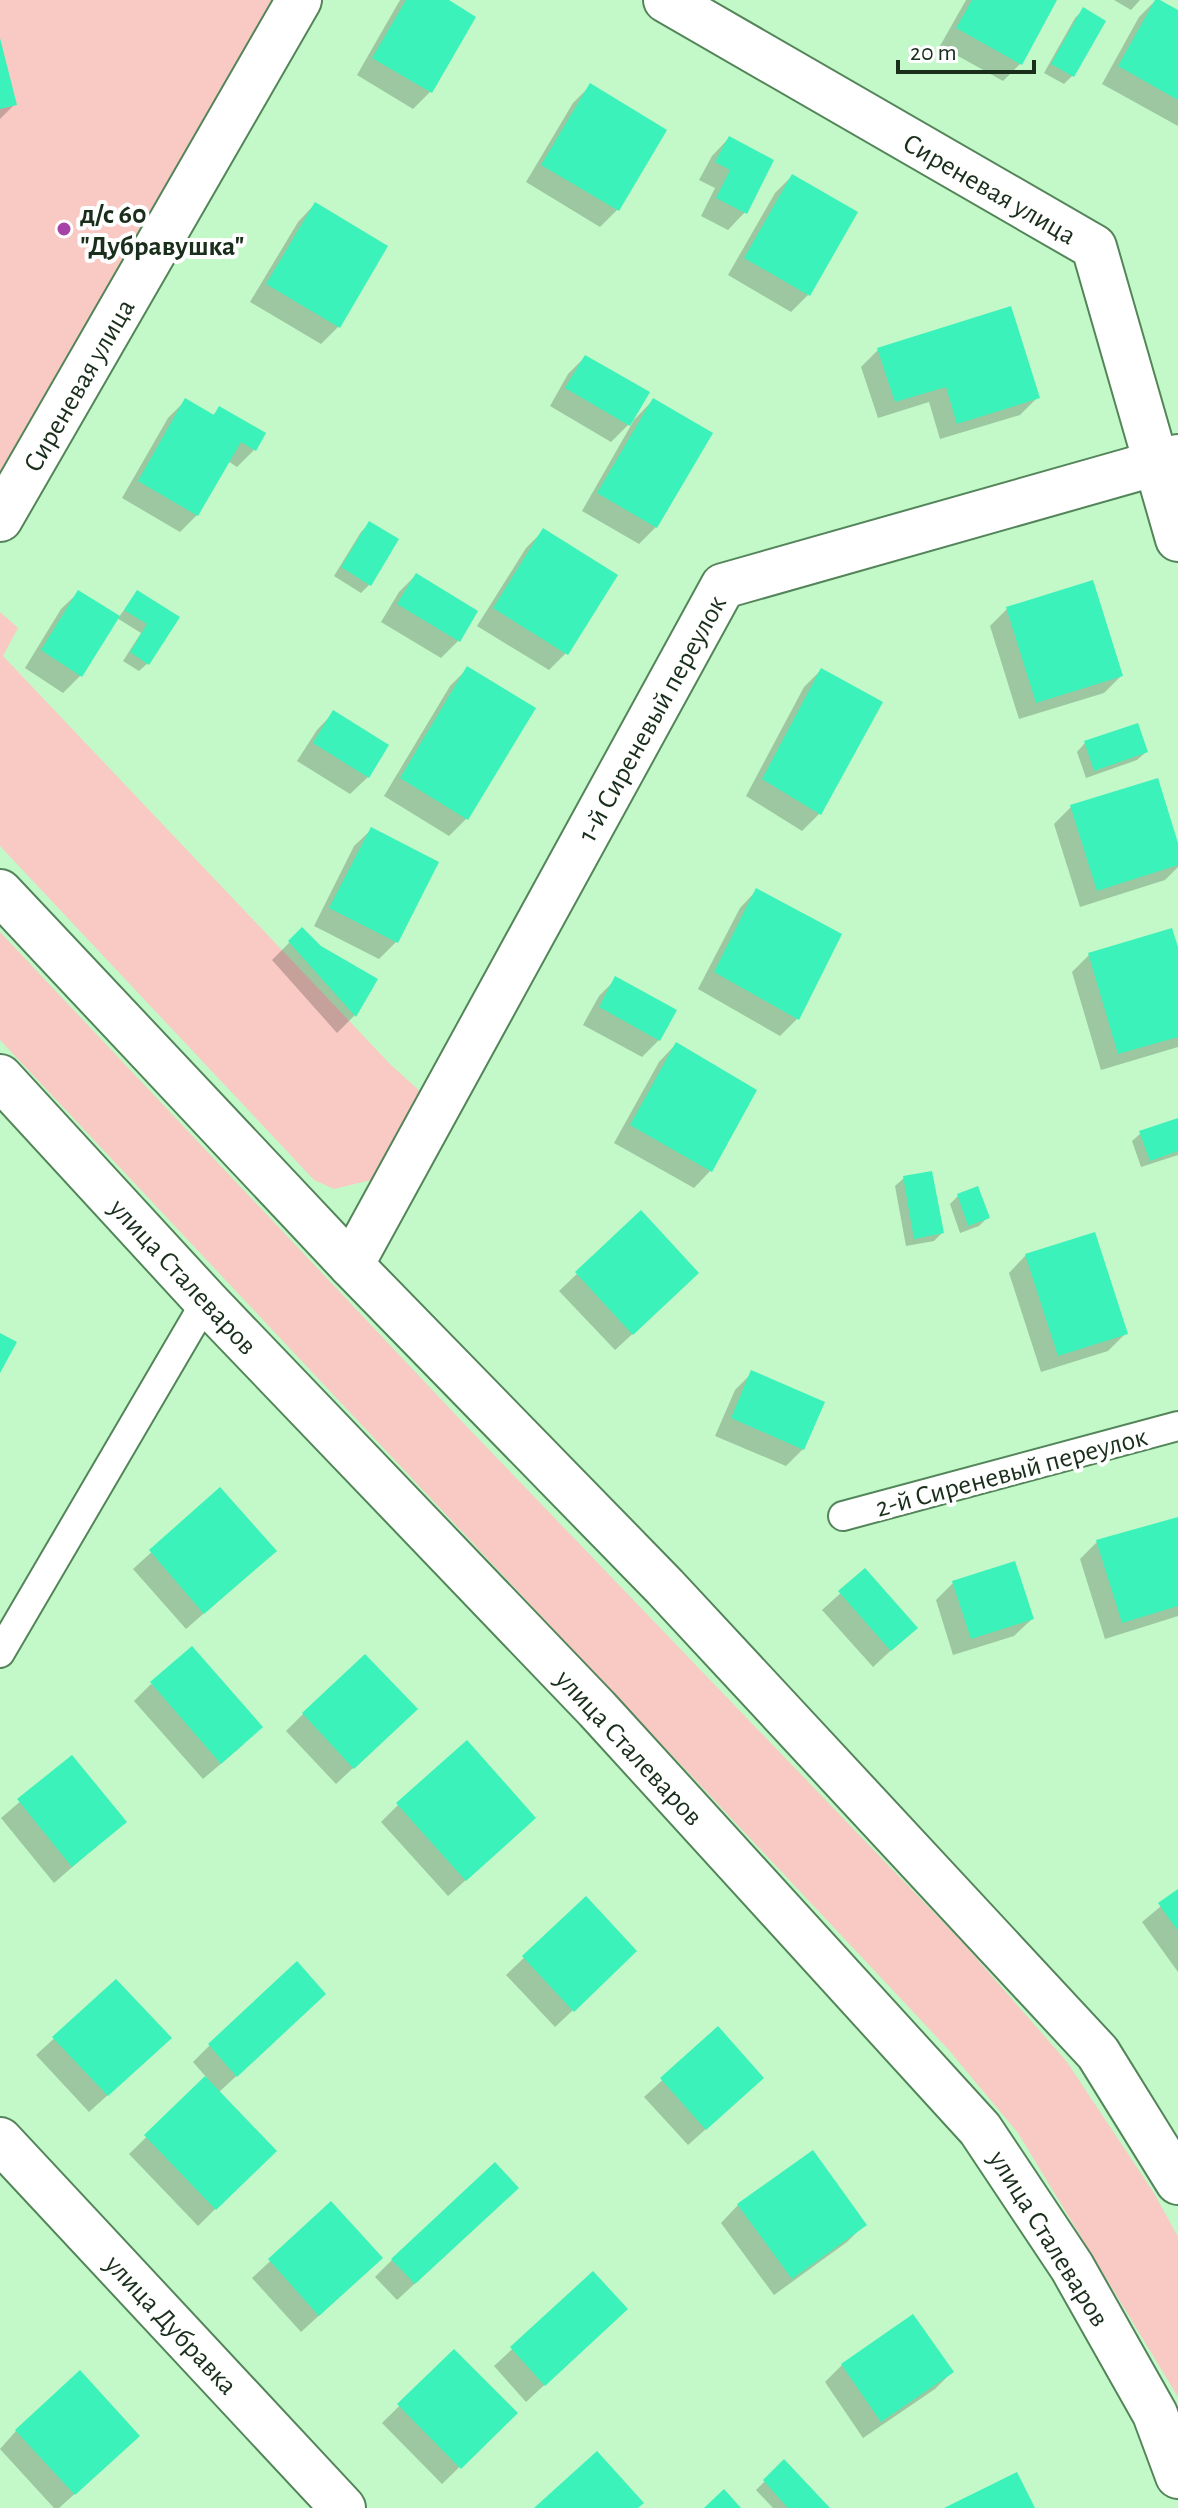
<svg xmlns="http://www.w3.org/2000/svg" width="1178" height="2508" font-family="'Alegreya Sans',sans-serif">
<style>
.green{fill:#f8cac3}
.shadow{fill:#0003}
.building{fill:#3bf2bb}
.lines{fill:none;stroke-linecap:round;stroke-linejoin:round}
.lane-casing{stroke:#54855a;stroke-width:32}
.street-casing{stroke:#54855a;stroke-width:48}
.secondary-casing{stroke:#54855a;stroke-width:48}
.lane{stroke:#fff;stroke-width:28}
.street{stroke:#fff;stroke-width:44}
.secondary{stroke:#fff;stroke-width:44}
.poi-dot{fill:#a641a6;stroke:#fff;stroke-width:3}
.labels{text-anchor:middle;stroke-width:8;stroke-linejoin:round;paint-order:stroke}
.street-label{font-size:28px;fill:#1a2e1c;stroke:#fff}
.poi-label{font-size:28px;font-weight:bold;fill:#1a2e1c;stroke:#fff;text-anchor:start}
</style>
<rect width="100%" height="100%" fill="#c3f9c8"/>
<g class="green">
<path d="M0,0H276L0,484Z"/>
<path d="M0,612L18,628L3,656L390,1064L423,1094L375,1179L334,1189L314,1180L0,846Z"/>
<path d="M0,932L472,1432L963,1943L1067,2062L1154,2193L1178,2237V2397L1018,2133L948,2049L0,1040Z"/>
</g>
<g class="shadow">
<path d="M400,0H445L473,17L430,92L413,109L357,75Z"/>
<path d="M966,0H1055L1020,64L1003,81L940,46Z"/>
<path d="M1114,0H1140L1131,10Z"/>
<path d="M1156,0L1178,12V126L1102,84L1139,17Z"/>
<path d="M1083,10L1072,76L1064,84L1044,73L1075,18Z"/>
<path d="M0,42L15,104L0,119Z"/>
<path d="M590,86L664,130L617,210L600,227L526,182L573,103Z"/>
<path d="M729,138L745,212L728,230L701,216L715,188L699,180L712,156Z"/>
<path d="M792,176L808,295L791,312L728,275L775,193Z"/>
<path d="M315,204L338,327L321,344L250,302L298,222Z"/>
<path d="M878,350L1037,398L1020,415L940,439L929,402L878,418L861,367Z"/>
<path d="M585,357L631,422L611,442L550,406L568,374Z"/>
<path d="M653,400L656,527L639,544L582,511L634,420Z"/>
<path d="M185,401L212,416L219,409L254,450L237,467L228,461L197,515L180,532L122,498L168,418Z"/>
<path d="M369,524L370,584L361,593L334,576L361,532Z"/>
<path d="M543,531L566,653L549,670L477,626L526,548Z"/>
<path d="M416,575L458,641L441,658L381,622L399,592Z"/>
<path d="M79,592L119,617L137,592L177,617L148,663L139,671L123,661L141,633L117,618L81,675L63,693L25,668L61,609Z"/>
<path d="M1007,609L1121,676L1104,693L1019,719L990,626Z"/>
<path d="M467,669L466,819L449,836L384,796L450,686Z"/>
<path d="M821,670L880,703L819,814L802,831L746,796L804,687Z"/>
<path d="M334,712L368,777L350,794L297,761L317,730Z"/>
<path d="M1085,743L1146,752L1137,760L1086,778L1077,752Z"/>
<path d="M1071,807L1178,850V867L1165,880L1080,907L1054,824Z"/>
<path d="M372,829L396,942L379,959L314,926L354,846Z"/>
<path d="M757,890L797,1019L780,1036L698,989L740,908Z"/>
<path d="M302,930L320,948L375,980L354,1016L337,1033L272,960Z"/>
<path d="M1178,954V1047L1101,1070L1072,972L1089,955Z"/>
<path d="M616,979L659,1040L642,1057L583,1025L599,996Z"/>
<path d="M676,1044L711,1170L694,1188L614,1143L659,1062Z"/>
<path d="M1178,1120V1155L1141,1167L1132,1141L1141,1133Z"/>
<path d="M904,1178L942,1233L934,1241L906,1246L895,1186Z"/>
<path d="M958,1196L987,1218L979,1226L960,1233L950,1204Z"/>
<path d="M641,1213L680,1290L615,1350L559,1291Z"/>
<path d="M1026,1255L1125,1334L1108,1351L1041,1372L1009,1273Z"/>
<path d="M752,1373L803,1449L786,1466L715,1436L735,1390Z"/>
<path d="M220,1490L257,1567L186,1629L133,1569Z"/>
<path d="M1178,1519V1616L1105,1639L1080,1559L1097,1542Z"/>
<path d="M865,1571L915,1628L873,1667L822,1610Z"/>
<path d="M953,1583L1032,1619L1014,1636L953,1655L936,1600Z"/>
<path d="M151,1684L244,1744L203,1779L134,1701Z"/>
<path d="M303,1714L398,1726L336,1784L286,1731Z"/>
<path d="M72,1757L124,1822L54,1883L1,1818Z"/>
<path d="M398,1805L516,1835L448,1896L381,1822Z"/>
<path d="M1178,1892V1972L1142,1922Z"/>
<path d="M586,1899L618,1968L555,2027L506,1975Z"/>
<path d="M116,1982L152,2055L89,2112L36,2055Z"/>
<path d="M307,2011L218,2093L274,2151L198,2226L129,2154L207,2078L193,2062L210,2045Z"/>
<path d="M718,2029L744,2095L688,2145L644,2097Z"/>
<path d="M331,2204L363,2275L301,2332L252,2278Z"/>
<path d="M500,2205L397,2300L375,2277L392,2260Z"/>
<path d="M738,2205L864,2225L847,2242L774,2295L721,2223Z"/>
<path d="M593,2274L608,2326L526,2402L494,2366Z"/>
<path d="M454,2352L515,2413L442,2484L382,2423Z"/>
<path d="M842,2365L952,2372L935,2389L863,2438L825,2382Z"/>
<path d="M16,2431L120,2453L59,2508H54L0,2449Z"/>
<path d="M784,2462L827,2508H773L756,2490Z"/>
</g>
<g class="building">
<path d="M406,0H449L476,17L432,93L372,58Z"/>
<path d="M972,0H1057L1022,65L956,28Z"/>
<path d="M1155,0H1160L1178,10V100L1118,66Z"/>
<path d="M1083,7L1106,21L1074,77L1051,64Z"/>
<path d="M0,38L17,105L0,109Z"/>
<path d="M590,83L667,130L619,211L541,165Z"/>
<path d="M729,136L774,160L747,214L716,198L730,170L715,162Z"/>
<path d="M792,174L858,212L810,296L744,258Z"/>
<path d="M315,202L388,246L340,328L266,284Z"/>
<path d="M1011,306L1040,398L957,424L946,387L895,402L877,348Z"/>
<path d="M585,355L650,392L630,426L565,388Z"/>
<path d="M185,398L214,415L219,406L266,433L256,451L241,442L198,516L138,481Z"/>
<path d="M653,398L713,433L657,528L597,493Z"/>
<path d="M369,521L399,539L371,586L341,567Z"/>
<path d="M543,528L618,575L568,655L493,608Z"/>
<path d="M416,573L478,611L460,642L397,604Z"/>
<path d="M1093,580L1123,676L1036,703L1006,607Z"/>
<path d="M78,590L120,616L82,677L41,650Z"/>
<path d="M137,590L180,617L149,665L130,652L147,624L124,610Z"/>
<path d="M467,666L536,708L468,820L400,778Z"/>
<path d="M821,668L883,702L821,815L762,779Z"/>
<path d="M333,710L389,745L369,778L313,743Z"/>
<path d="M1138,723L1148,752L1094,771L1084,741Z"/>
<path d="M1158,778L1178,843V865L1097,891L1070,805Z"/>
<path d="M371,827L439,862L398,943L329,908Z"/>
<path d="M756,888L842,934L799,1020L714,972Z"/>
<path d="M302,927L321,946L378,979L356,1017L288,941Z"/>
<path d="M1172,928L1178,947V1037L1118,1054L1088,953Z"/>
<path d="M615,976L677,1010L660,1041L599,1007Z"/>
<path d="M676,1042L757,1090L712,1172L630,1125Z"/>
<path d="M1178,1118V1151L1150,1161L1139,1131Z"/>
<path d="M932,1171L944,1233L914,1239L903,1176Z"/>
<path d="M978,1186L990,1218L968,1226L957,1194Z"/>
<path d="M641,1210L699,1273L633,1335L575,1272Z"/>
<path d="M1095,1232L1128,1334L1058,1356L1025,1254Z"/>
<path d="M0,1333L17,1342L0,1373Z"/>
<path d="M751,1370L825,1402L804,1450L731,1418Z"/>
<path d="M220,1487L277,1551L204,1614L149,1550Z"/>
<path d="M1178,1517V1606L1122,1623L1096,1540Z"/>
<path d="M1015,1561L1034,1619L971,1639L952,1581Z"/>
<path d="M865,1568L918,1628L891,1651L838,1591Z"/>
<path d="M192,1646L263,1727L221,1764L150,1682Z"/>
<path d="M365,1654L418,1709L354,1769L302,1713Z"/>
<path d="M467,1740L536,1818L466,1881L396,1803Z"/>
<path d="M72,1755L127,1822L72,1867L17,1799Z"/>
<path d="M1178,1889V1931L1158,1903Z"/>
<path d="M586,1896L637,1951L574,2012L522,1956Z"/>
<path d="M297,1961L326,1994L237,2077L208,2044Z"/>
<path d="M116,1979L172,2038L108,2096L52,2037Z"/>
<path d="M718,2026L764,2078L706,2130L660,2078Z"/>
<path d="M205,2076L277,2151L216,2210L144,2135Z"/>
<path d="M813,2150L867,2225L792,2279L737,2204Z"/>
<path d="M495,2162L519,2188L415,2284L391,2259Z"/>
<path d="M331,2201L383,2258L319,2316L268,2259Z"/>
<path d="M593,2271L628,2309L545,2386L510,2347Z"/>
<path d="M913,2314L954,2372L881,2422L841,2364Z"/>
<path d="M454,2349L518,2413L461,2469L397,2404Z"/>
<path d="M80,2370L140,2436L75,2495L15,2430Z"/>
<path d="M597,2451L644,2503L638,2508H534Z"/>
<path d="M784,2459L830,2508H788L763,2480Z"/>
<path d="M1017,2472L1035,2508H944Z"/>
<path d="M724,2489L741,2508H704Z"/>
</g>
<g class="lines">
<g class="lane-casing">
<g id="lane">
<path d="M843,1516L1178,1426"/>
<path d="M0,1653L206,1301"/>
</g>
</g>
<g class="street-casing">
<g id="street">
<path d="M666,0L1094,247L1178,539"/>
<path d="M0,519L299,0"/>
<path d="M351,1265L723,586L1178,457"/>
<path d="M0,2140L343,2508"/>
</g>
</g>
<g class="secondary-casing">
<g id="secondary">
<path d="M0,892L351,1265L665,1587L1098,2053L1178,2182"/>
<path d="M0,1077L206,1301L597,1709L980,2129L1072,2267L1155,2414L1178,2476"/>
</g>
</g>
<use href="#lane" class="lane"/>
<use href="#street" class="street"/>
<use href="#secondary" class="secondary"/>
</g>
<circle class="poi-dot" cx="64" cy="229" r="8"/>
<g class="labels">
<g class="street-label">
<text transform="translate(990 188) rotate(30)" y="10">Сиреневая улица</text>
<text transform="translate(78 385) rotate(-60)" y="10">Сиреневая улица</text>
<text transform="translate(651 718) rotate(-61)" y="10">1-й Сиреневый переулок</text>
<text transform="translate(184 1276) rotate(47)" y="10">улица Сталеваров</text>
<text transform="translate(1011 1471) rotate(-15)" y="10">2-й Сиреневый переулок</text>
<text transform="translate(630 1747) rotate(47)" y="10">улица Сталеваров</text>
<text transform="translate(1050 2238) rotate(58)" y="10">улица Сталеваров</text>
<text transform="translate(172 2324) rotate(47)" y="10">улица Дубравка</text>
</g>
<g class="poi-label">
<text x="80" y="223">д/с 60<tspan x="80" dy="32">"Дубравушка"</tspan></text>
</g>
</g>
<path d="M898 60v12h136v-12" fill="none" stroke="#1a2e1c" stroke-width="4"/>
<text x="910" y="60" font-size="24" fill="#1a2e1c" stroke="#ffffff" stroke-width="6" paint-order="stroke">20 m</text>
</svg>
